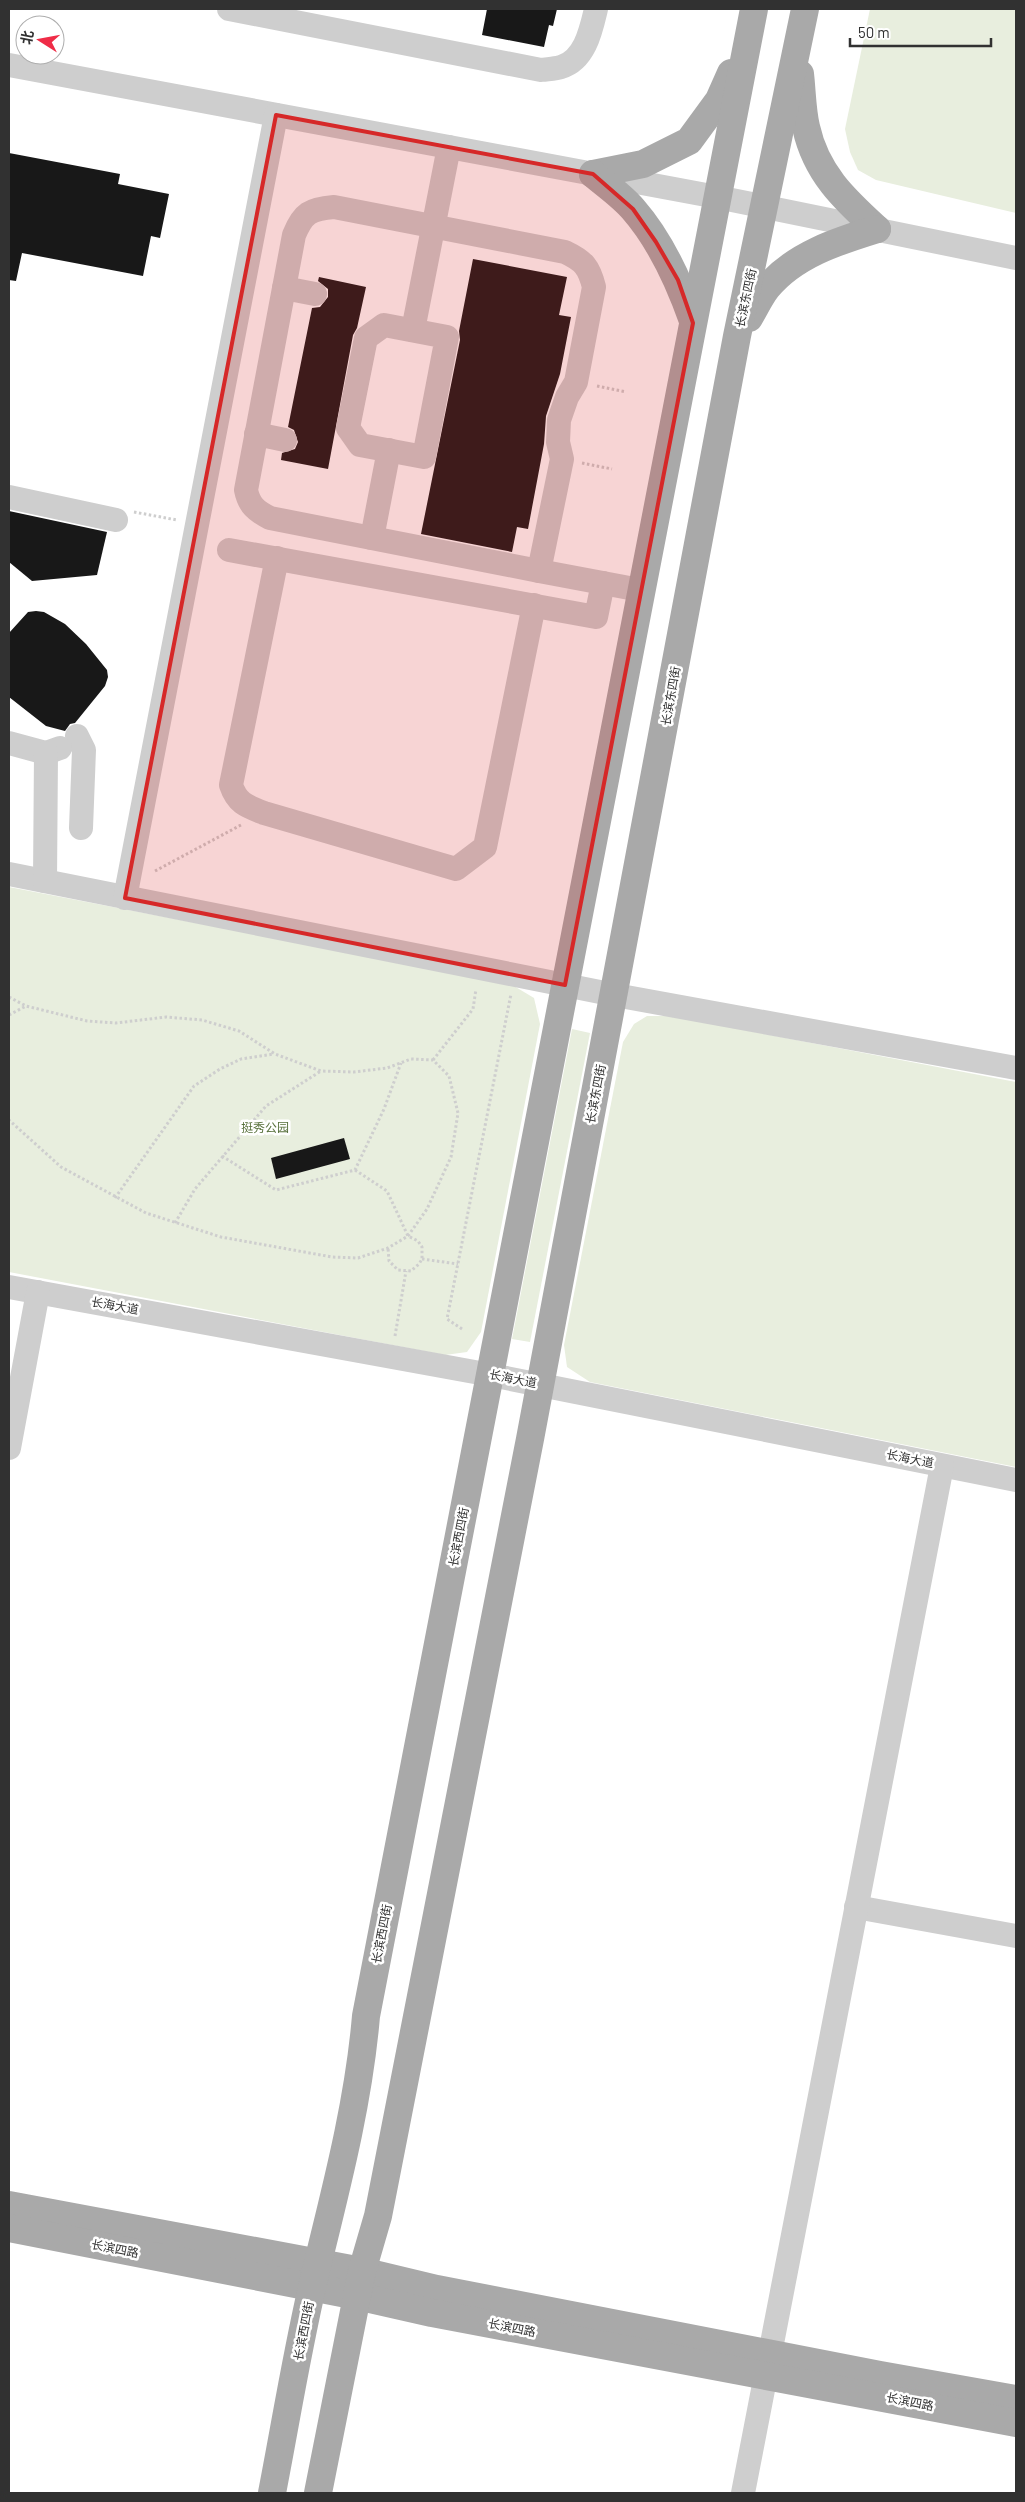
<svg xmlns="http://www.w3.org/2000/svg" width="1025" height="2502" font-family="Barlow,'Noto Sans SC',sans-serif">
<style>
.green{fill:#e8eede}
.building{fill:#181818}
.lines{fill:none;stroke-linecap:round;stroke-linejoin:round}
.path{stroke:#cecece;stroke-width:3;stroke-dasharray:2.5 2.5;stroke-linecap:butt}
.minor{stroke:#cecece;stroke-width:24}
.major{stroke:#a9a9a9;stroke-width:28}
.marked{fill:#d62828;fill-opacity:0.2;stroke:#d62828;stroke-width:4;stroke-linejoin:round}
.labels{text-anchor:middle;stroke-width:5;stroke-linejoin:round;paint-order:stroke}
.street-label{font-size:12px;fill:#313131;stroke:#fff}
.park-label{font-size:12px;fill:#57703b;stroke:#fff}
</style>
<rect width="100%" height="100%" fill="#fff"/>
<g class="green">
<path d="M870,9H1016V213L876,180L858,170L850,152L845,129Z"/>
<path d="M9,887L509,983L534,998L540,1024L481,1332L467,1352L445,1355L9,1272Z"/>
<path d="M647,1016H671L1016,1082V1467L590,1382L567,1367L564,1345L623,1042L634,1024Z"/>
<path d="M572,1029L590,1033L530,1342L512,1339Z"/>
</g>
<g class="building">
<path d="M487,9H557L553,26L549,25L544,47L482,35Z"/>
<path d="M9,153L120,174L118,184L169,194L160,238L151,236L143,276L22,253L16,281L9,280Z"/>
<path d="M473,259L567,277L559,315L571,317L560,374L546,416L544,444L528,529L517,527L512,552L421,534L460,340L459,331Z"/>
<path d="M319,277L366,287L357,328L353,335L328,469L281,460L282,453L295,449L298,442L294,430L288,427L312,308L320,307L328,297V289L318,281Z"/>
<path d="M9,511L107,532L97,575L32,581L9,562Z"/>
<path d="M36,611L44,612L65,624L86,644L107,670L108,677L105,686L75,723L70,724L65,731L46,726L9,697V633L28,612Z"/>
<path d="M344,1138L350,1159L276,1179L271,1158Z"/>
</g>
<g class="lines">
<g class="path">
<path d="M597,386L626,392"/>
<path d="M582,463L612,469"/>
<path d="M134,512L177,520"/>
<path d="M155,871L241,825"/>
<path d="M9,997L26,1006L87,1021L116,1023L166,1017L202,1020L239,1031L275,1054L321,1071L354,1072L387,1068L411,1059L433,1060L449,1076L458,1113L451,1157L427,1209L408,1236L388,1248L358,1258L332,1257L221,1237L146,1213L61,1167L9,1120"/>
<path d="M9,1015L26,1006"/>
<path d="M433,1060L473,1009L476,989"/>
<path d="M222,1156L276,1190L355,1170L384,1109L401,1063"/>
<path d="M355,1170L387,1191L408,1236L418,1241L422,1247V1259L419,1264L411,1271L398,1270L389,1261L388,1248"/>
<path d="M115,1198L194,1086L220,1069L241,1059L274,1054"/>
<path d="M175,1223L195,1189L266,1106L321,1071"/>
<path d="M422,1259L458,1264"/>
<path d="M462,1329L447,1319L511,994"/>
<path d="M395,1336L406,1271"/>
</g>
<g class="minor">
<path d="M229,9L541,70C547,69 555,69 561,67C585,60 591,30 596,9"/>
<path d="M9,65L717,197L1016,258"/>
<path d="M334,207L565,252C584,261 589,267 594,287L576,382L567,397L559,420L558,442L562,459L539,571L270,518C256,511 249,505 246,490L294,235C303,213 310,209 334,207Z"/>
<path d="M284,288L315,294"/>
<path d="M384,325L447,337L424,457L360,445L348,428L366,338Z"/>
<path d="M413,330L449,147"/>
<path d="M256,434L285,440"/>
<path d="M9,497L116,520"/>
<path d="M372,538L389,450"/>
<path d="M229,550L596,617L603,583"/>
<path d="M277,558L231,785C237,803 246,806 264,813L456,869L485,847L534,605"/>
<path d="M539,571L640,590"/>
<path d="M77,736L84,750L81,828"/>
<path d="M9,743L46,753L60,748"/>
<path d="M9,874L615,995L1016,1068"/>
<path d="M45,881L46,753"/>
<path d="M125,898L276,115"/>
<path d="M9,1287L491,1375L1016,1480"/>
<path d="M9,1448L38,1292"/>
<path d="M856,1907L1016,1936"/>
<path d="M743,2493L942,1466"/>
</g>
<g class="major">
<path d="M800,74C802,91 802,110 806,127C816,173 844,199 877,229"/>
<path d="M593,174L643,164L689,141L719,100L731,73"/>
<path d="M593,174C606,185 622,196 633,209C661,241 679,281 693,321"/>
<path d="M749,318C755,308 760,297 767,288C794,255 838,241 877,229"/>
<path d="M9,2205L362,2271L437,2289L880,2375L1016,2399"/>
<path d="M9,2228L357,2296L432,2313L1016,2423"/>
<path d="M272,2493C287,2416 299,2338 318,2262C338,2181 359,2099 366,2016L754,9"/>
<path d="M318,2493L362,2271L378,2216L530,1439L737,336L805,9"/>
</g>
</g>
<path class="marked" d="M276,115L593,174L633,209L656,242L678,280L693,323L565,985L125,898Z"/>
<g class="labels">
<g class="street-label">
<text transform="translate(746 298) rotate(-78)" y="4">长滨东四街</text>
<text transform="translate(671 696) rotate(-80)" y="4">长滨东四街</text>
<text transform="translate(596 1094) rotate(-79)" y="4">长滨东四街</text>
<text transform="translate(115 1306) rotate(10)" y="4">长海大道</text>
<text transform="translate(513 1379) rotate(11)" y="4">长海大道</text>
<text transform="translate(910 1459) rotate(11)" y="4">长海大道</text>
<text transform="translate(459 1537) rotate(-79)" y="4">长滨西四街</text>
<text transform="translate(382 1934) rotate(-79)" y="4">长滨西四街</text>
<text transform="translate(115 2249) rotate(11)" y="4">长滨四路</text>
<text transform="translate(512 2328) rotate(11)" y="4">长滨四路</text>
<text transform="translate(304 2331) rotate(-79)" y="4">长滨西四街</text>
<text transform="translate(910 2402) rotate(11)" y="4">长滨四路</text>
</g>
<g class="park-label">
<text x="265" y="1132">挺秀公园</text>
</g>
</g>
<rect width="1025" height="2502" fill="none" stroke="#313131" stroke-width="20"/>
<g transform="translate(40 40) rotate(281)"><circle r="24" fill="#ffffff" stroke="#adadad"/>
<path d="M0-4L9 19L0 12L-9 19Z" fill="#ef2c47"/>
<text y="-8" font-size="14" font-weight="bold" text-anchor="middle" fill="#313131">北</text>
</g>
<path d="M850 38v8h141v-8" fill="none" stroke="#313131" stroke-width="2.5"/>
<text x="858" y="38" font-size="15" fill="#313131" stroke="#ffffff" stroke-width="4" paint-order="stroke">50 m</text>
</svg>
